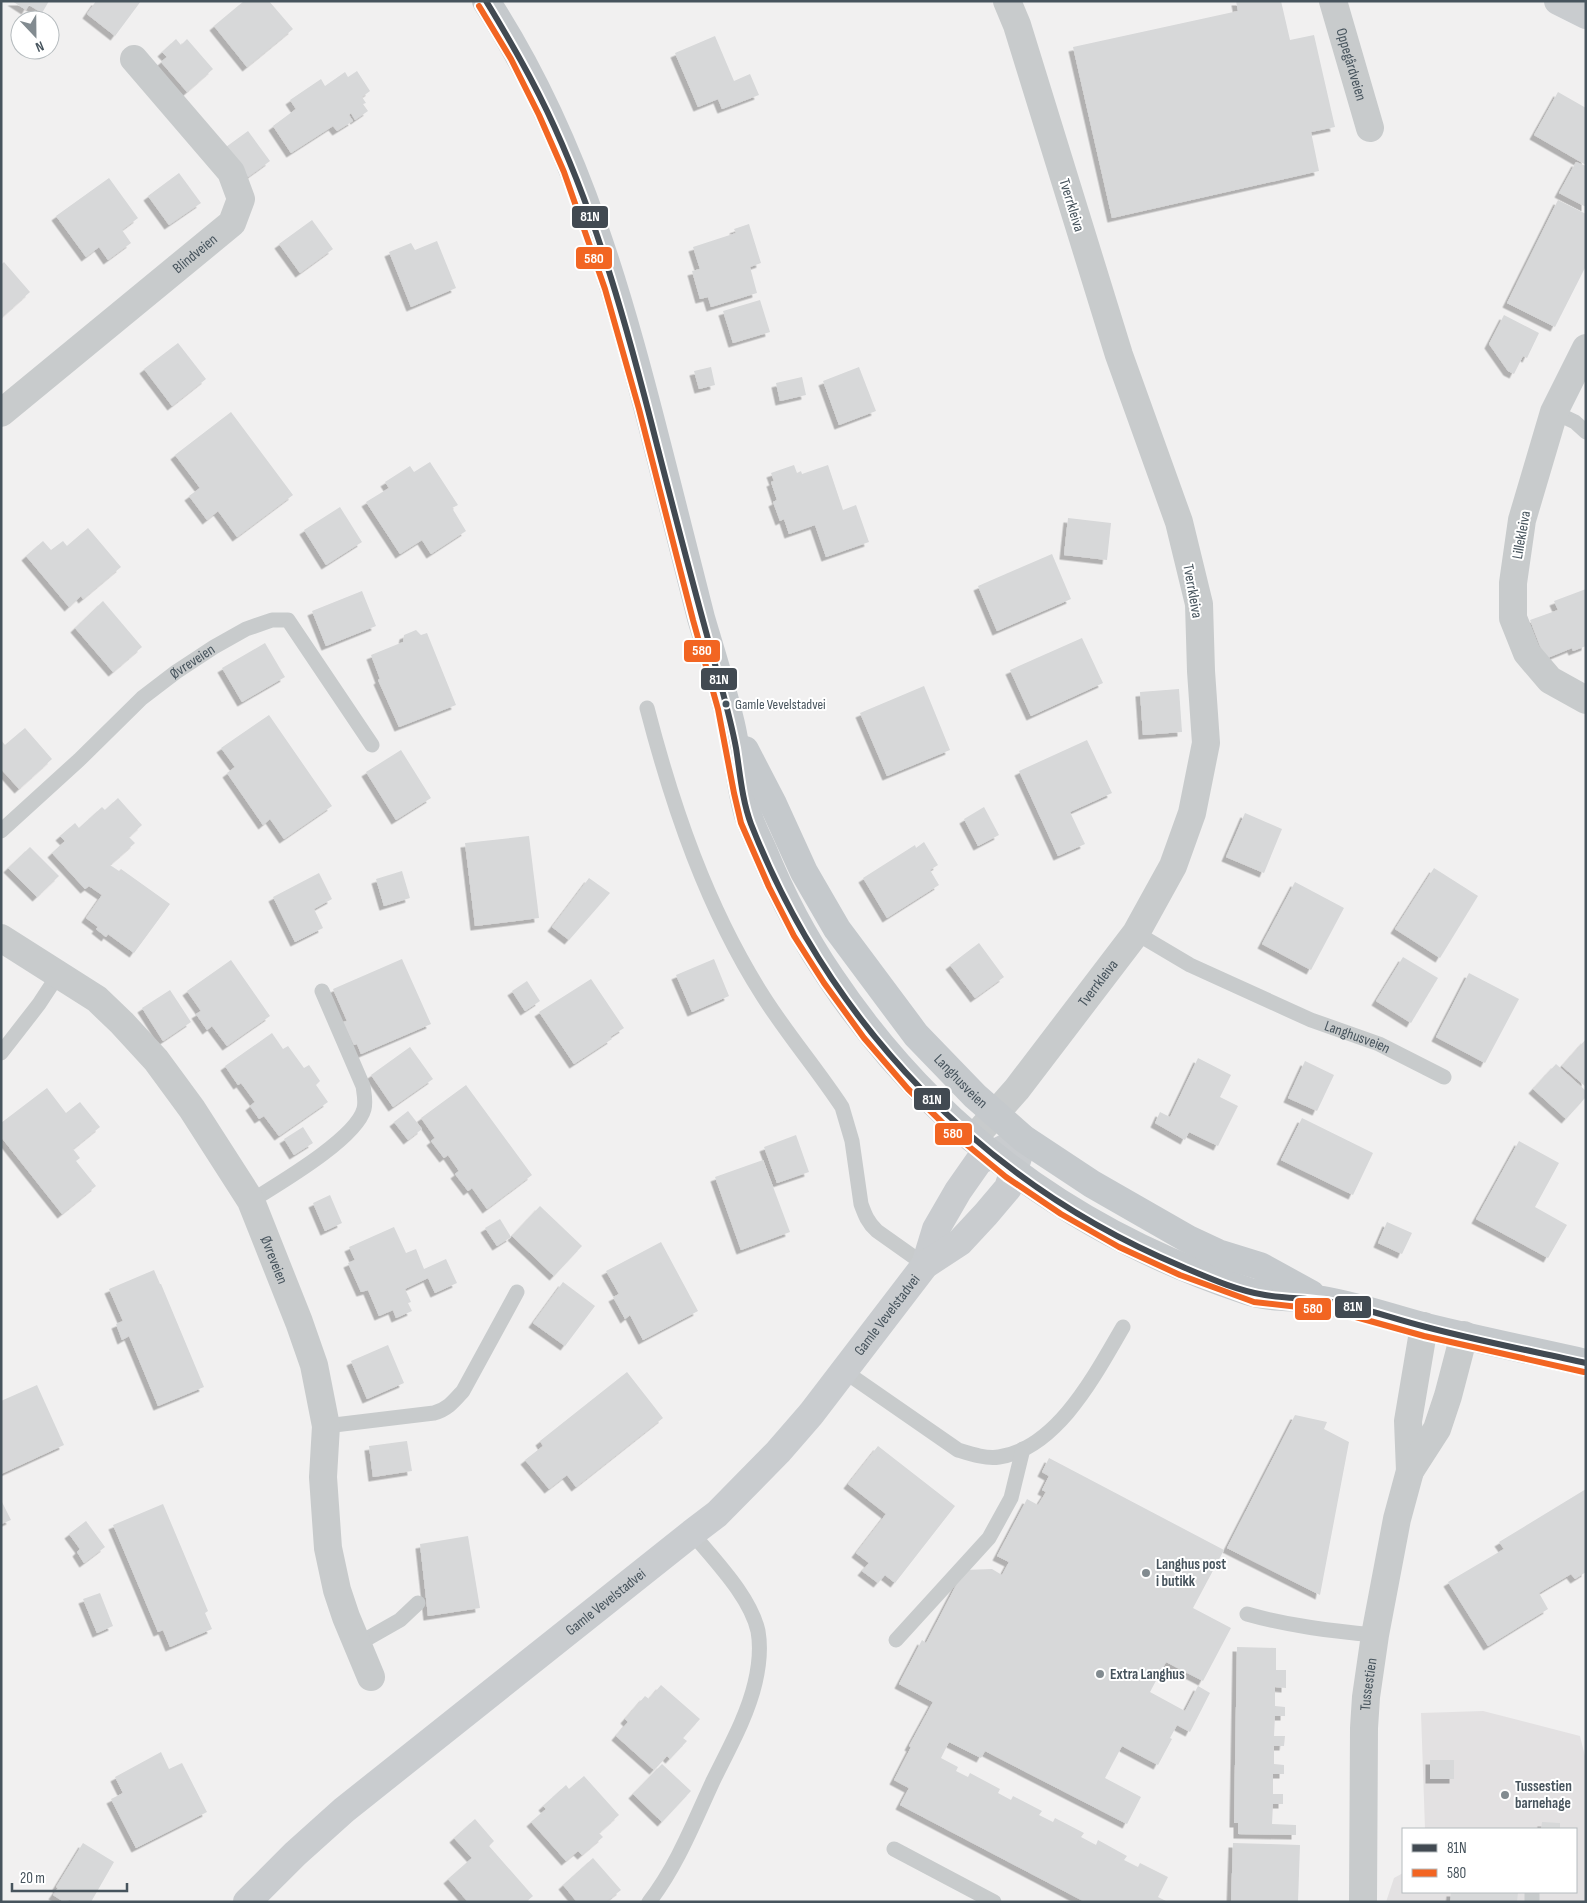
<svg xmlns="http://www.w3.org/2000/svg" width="1587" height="1903" font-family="'Sofia Sans Condensed',sans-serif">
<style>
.education{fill:#e3e1e2}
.building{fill:#d7d8d9;filter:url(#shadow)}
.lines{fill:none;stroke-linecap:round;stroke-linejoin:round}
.lane{stroke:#c8cbcc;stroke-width:15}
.street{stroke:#c8cbcc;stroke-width:28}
.secondary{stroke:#c9cccf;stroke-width:28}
.primary{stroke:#c5c9cc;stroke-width:28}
.bus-1-casing{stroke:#fff;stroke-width:10}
.bus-2-casing{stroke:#fff;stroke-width:10}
.bus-1{stroke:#424a52;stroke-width:6}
.bus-2{stroke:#f26522;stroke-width:6}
.bus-dot{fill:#47545d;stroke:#fff;stroke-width:2}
.poi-dot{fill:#828b90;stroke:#fff;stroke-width:2}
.labels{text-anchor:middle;stroke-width:4;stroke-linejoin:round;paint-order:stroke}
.bus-label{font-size:14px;fill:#47545d;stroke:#fff;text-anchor:start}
.street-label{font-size:15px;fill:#47545d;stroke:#fff}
.poi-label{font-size:15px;font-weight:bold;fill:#47545d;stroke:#fff;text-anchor:start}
.line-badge{stroke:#fff;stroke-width:2}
.badge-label{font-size:14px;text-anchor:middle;font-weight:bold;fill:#fff}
</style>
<defs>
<filter id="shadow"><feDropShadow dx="-4.5" dy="4.5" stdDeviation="0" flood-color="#0004"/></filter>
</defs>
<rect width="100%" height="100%" fill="#f1f0f0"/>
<path class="education" d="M1483,1711L1580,1736L1586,1760V1902H1386L1394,1878L1403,1873V1892H1576V1829H1425L1421,1713Z"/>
<g class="building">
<path d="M12,1H49L42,13L29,5L26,10Z"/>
<path d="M96,1H141L115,36L87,14Z"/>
<path d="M244,1H269L293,29L247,67L214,26Z"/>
<path d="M1236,1H1281L1290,40L1314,35L1335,127L1311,132L1319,171L1112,218L1073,47L1238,11Z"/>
<path d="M715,36L734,81L750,74L759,95L722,109L718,99L698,107L675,53Z"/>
<path d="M176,39L181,45L187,39L213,69L187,92L161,62L167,57L162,52Z"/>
<path d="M357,71L370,91L362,97L366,103L363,104L368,111L355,120L351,113L349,115L353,121L337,131L333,126L291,153L273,126L296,109L290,100L321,79L325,86L345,72L348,77Z"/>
<path d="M1558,92L1586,108V165L1534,135Z"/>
<path d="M248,131L270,161L248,177L226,147Z"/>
<path d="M1576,162L1586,166V207L1559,193Z"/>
<path d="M179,173L201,203L169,225L148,196Z"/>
<path d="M109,178L138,218L122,230L131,243L108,260L99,247L86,257L56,216Z"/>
<path d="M1558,200L1586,214V266L1555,327L1507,303Z"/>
<path d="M312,220L333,249L300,273L279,244Z"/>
<path d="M749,224L761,263L750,267L757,293L711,307L708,297L700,299L692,271L700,269L693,247L736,233L734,229Z"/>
<path d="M437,241L456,288L411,307L389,252L411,243L415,250Z"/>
<path d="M4,262L30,292L1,318V265Z"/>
<path d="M760,300L770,332L733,343L723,311Z"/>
<path d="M1504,315L1539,333L1527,358L1523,356L1514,374L1508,371L1489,344Z"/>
<path d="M178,343L206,379L172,406L144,369Z"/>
<path d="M711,367L715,385L699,389L694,371Z"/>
<path d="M859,367L876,411L839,425L823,381Z"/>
<path d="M802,377L806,395L780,401L776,383Z"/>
<path d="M231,412L293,495L237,537L218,511L207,520L189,496L200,488L175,455Z"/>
<path d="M430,462L458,505L452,508L466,531L431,554L422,540L400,554L366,502L389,488L385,482L410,466L414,472Z"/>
<path d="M794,465L797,473L801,471L802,474L828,465L843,510L856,505L869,542L826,557L815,525L789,534L784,519L780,521L773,502L777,500L771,482L774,481L771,473Z"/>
<path d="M340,507L362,542L326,565L304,530Z"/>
<path d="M1068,518L1111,523L1107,560L1064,555Z"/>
<path d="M88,528L121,567L83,599L81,596L69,607L26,556L43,541L51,550L63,541L67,546Z"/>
<path d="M1052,554L1071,599L997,631L978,586Z"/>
<path d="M1586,589V646L1573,651L1572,648L1545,659L1530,620L1558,610L1554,601Z"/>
<path d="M362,591L376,626L326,646L312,611Z"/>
<path d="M103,601L142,647L113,672L75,628Z"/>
<path d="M416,630L421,635L427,633L456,705L399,727L378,680L380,679L371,655L403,642L404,635Z"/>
<path d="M1082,638L1103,683L1031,716L1010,670Z"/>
<path d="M265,643L285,677L242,702L222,668Z"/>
<path d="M924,686L950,750L887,776L860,713Z"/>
<path d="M1179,689L1182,732L1143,735L1140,692Z"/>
<path d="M269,715L332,806L284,839L270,819L263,825L227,773L235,767L221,748Z"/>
<path d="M25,728L52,759L19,789L1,769V740L5,745Z"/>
<path d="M1087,740L1112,793L1070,812L1085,844L1058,856L1019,771Z"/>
<path d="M401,750L431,798L396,820L366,772Z"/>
<path d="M118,798L142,825L129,837L135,843L110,865L119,871L121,869L170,904L134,953L108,934L106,937L96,929L98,927L86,918L102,895L89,886L85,889L52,853L65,841L60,836L75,823L79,828L102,807L105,810Z"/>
<path d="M984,807L999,835L978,846L964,819Z"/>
<path d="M1245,813L1282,829L1264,873L1226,857Z"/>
<path d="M529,836L539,918L475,926L465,843Z"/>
<path d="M924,842L938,865L930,870L939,885L887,918L863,878L915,845L916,848Z"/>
<path d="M30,847L59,876L37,897L8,868Z"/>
<path d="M1434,868L1478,896L1440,958L1395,929Z"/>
<path d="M402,871L410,898L384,906L376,879Z"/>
<path d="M319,873L332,899L314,909L323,928L295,942L273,897Z"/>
<path d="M589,878L610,893L569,940L552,927Z"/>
<path d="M1295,882L1344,908L1311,970L1262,944Z"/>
<path d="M979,943L1004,977L975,998L950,965Z"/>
<path d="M1403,957L1438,978L1411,1023L1376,1001Z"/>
<path d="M402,959L431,1024L361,1054L357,1044L354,1045L343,1022L347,1021L333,989Z"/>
<path d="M714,959L729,996L692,1012L676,975Z"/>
<path d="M231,960L270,1016L227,1046L212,1026L207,1030L196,1014L201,1011L187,991Z"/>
<path d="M1469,973L1519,999L1485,1063L1436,1037Z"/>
<path d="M591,979L624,1028L610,1037L612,1039L574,1064L539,1012Z"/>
<path d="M527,981L540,1001L525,1011L512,991Z"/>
<path d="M170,990L191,1022L163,1041L142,1008Z"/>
<path d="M272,1033L283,1049L288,1046L304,1068L309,1065L320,1081L316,1085L328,1102L279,1136L264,1116L259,1119L250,1106L255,1102L241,1083L238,1085L225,1066Z"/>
<path d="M1586,1039V1087L1562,1066Z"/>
<path d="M410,1047L433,1079L393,1107L371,1075Z"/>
<path d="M1198,1058L1231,1075L1220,1097L1238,1106L1218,1146L1189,1132L1185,1140L1155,1123L1160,1112L1170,1117Z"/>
<path d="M1305,1061L1334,1075L1317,1111L1288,1098Z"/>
<path d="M1556,1064L1586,1091V1097L1566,1119L1533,1089Z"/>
<path d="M466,1085L532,1175L487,1209L472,1188L468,1191L455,1174L459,1171L448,1155L444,1158L431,1141L435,1138L421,1118Z"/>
<path d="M47,1088L66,1113L80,1102L100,1127L73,1149L80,1158L76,1161L96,1186L62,1214L1,1137V1123Z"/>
<path d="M408,1111L422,1129L408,1140L394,1122Z"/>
<path d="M1302,1118L1373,1153L1353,1195L1281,1160Z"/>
<path d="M303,1127L313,1143L294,1155L284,1139Z"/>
<path d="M796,1135L809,1172L777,1183L764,1147Z"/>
<path d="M1519,1141L1559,1163L1535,1207L1567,1225L1548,1258L1476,1219Z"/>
<path d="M763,1160L790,1232L741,1250L715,1177Z"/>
<path d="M330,1195L342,1223L325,1231L313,1203Z"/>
<path d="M540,1206L582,1246L554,1276L512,1236Z"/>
<path d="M500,1219L511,1237L497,1246L485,1228Z"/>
<path d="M1387,1222L1412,1233L1402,1254L1378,1243Z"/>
<path d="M394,1227L406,1253L416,1249L424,1269L446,1259L457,1283L435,1293L428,1278L405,1289L411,1302L408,1303L412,1311L396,1318L393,1310L379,1316L368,1290L361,1292L348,1263L355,1260L349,1247Z"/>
<path d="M661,1242L698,1311L643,1340L630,1315L625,1319L613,1297L619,1294L606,1271Z"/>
<path d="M154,1270L160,1284H161L204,1387L158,1406L129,1336L122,1340L116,1324L123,1321L109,1289Z"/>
<path d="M563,1282L595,1306L565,1346L533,1323Z"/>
<path d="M388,1345L404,1383L367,1399L351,1361Z"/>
<path d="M627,1372L663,1418L576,1487L567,1475L549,1489L525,1460L543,1446L540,1441Z"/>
<path d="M37,1385L64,1445L1,1474V1401Z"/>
<path d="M1295,1415L1327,1422L1324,1429L1349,1442L1320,1595L1227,1548Z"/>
<path d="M407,1441L412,1471L373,1477L369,1446Z"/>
<path d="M878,1446L955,1506L895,1583L885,1575L878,1583L862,1571L869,1563L856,1553L886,1514L848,1484Z"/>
<path d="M1049,1458L1224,1550L1193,1608L1231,1628L1203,1681L1166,1662L1150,1692L1185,1711L1198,1686L1210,1693L1190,1732L1177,1725L1170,1738L1172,1739L1158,1765L1122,1746L1105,1778L1141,1797L1127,1824L985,1751L981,1758L949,1742L941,1758L958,1767L956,1771L968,1777L970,1773L1000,1789L998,1793L1011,1800L1013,1796L1042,1811L1039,1815L1053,1822L1055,1818L1084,1833L1081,1837L1096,1845L1098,1840L1127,1856L1124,1860L1138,1867L1140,1863L1168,1877L1158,1897L1168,1902H1085L900,1805L909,1788L894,1780L911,1747L909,1746L933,1702L899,1684L922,1640L926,1643L964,1570L992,1569L1002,1575L1009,1562L997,1556L1027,1499L1038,1505L1046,1492L1042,1490L1049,1476L1042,1472Z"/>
<path d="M1586,1489V1572L1575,1579L1571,1574L1539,1593L1548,1609L1488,1646L1448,1582L1504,1549L1499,1542Z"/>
<path d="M1,1500L11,1520L1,1524Z"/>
<path d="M163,1504L208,1611L205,1613L212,1629L170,1647L163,1630L158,1632L113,1525Z"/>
<path d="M86,1521L105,1547L84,1563L77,1552L80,1549L69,1534Z"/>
<path d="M468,1536L480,1608L428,1616L420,1544Z"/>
<path d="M100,1593L113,1626L97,1633L83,1599Z"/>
<path d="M1237,1647L1276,1648V1670H1286V1688L1275,1687V1706L1285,1707V1716H1275L1274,1736H1285L1284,1746H1274V1764L1284,1765V1774H1273V1794H1283V1804H1273L1272,1824L1296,1825V1835L1238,1834V1823H1234Z"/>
<path d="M661,1685L700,1719L683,1738L687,1741L670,1759L667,1756L654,1770L616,1736L628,1722L625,1719L645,1696L649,1699Z"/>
<path d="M161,1752L169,1769L182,1763L207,1812L136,1848L111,1799L123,1793L115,1777Z"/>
<rect x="1430" y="1760" width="24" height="19"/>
<path d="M662,1764L691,1791L662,1822L633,1794Z"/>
<path d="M584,1776L619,1815L599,1833L603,1837L582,1855L578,1851L566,1861L531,1822L546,1809L543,1806L566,1785L569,1789Z"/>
<path d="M475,1819L494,1841L489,1846L533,1896L526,1902H468L448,1879L472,1858L454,1838Z"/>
<path d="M1542,1822L1560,1823V1829H1541Z"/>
<path d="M83,1843L114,1862L91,1902L69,1900L64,1902L53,1895L58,1888L56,1887Z"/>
<path d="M1233,1843L1300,1845L1298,1902H1231Z"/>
<path d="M593,1858L621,1890L606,1902H577L563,1885Z"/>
<path d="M1451,1892H1518L1517,1902H1450Z"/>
</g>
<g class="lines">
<g class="lane">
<path d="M1554,412L1575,422L1586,432"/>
<path d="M647,708C673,808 707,908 763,996C787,1034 817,1069 842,1107L852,1141L861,1204C865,1215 868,1223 877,1231L925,1265"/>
<path id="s1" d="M1,831L79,760L142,698L176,672L214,647L246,629L272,620H288L372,745"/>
<path id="s2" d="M1136,933L1190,965L1311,1020L1379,1044L1444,1077"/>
<path d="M1,1053L39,1004L58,975"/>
<path d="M251,1201C278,1184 356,1139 364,1109C366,1101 364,1093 363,1086L322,991"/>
<path d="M844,1371L958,1450C971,1454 986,1459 999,1457C1058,1448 1096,1373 1123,1327"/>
<path d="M326,1426L434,1413C448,1409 454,1401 463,1391L517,1292"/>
<path d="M1247,1614C1289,1626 1332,1631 1375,1635"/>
<path d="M896,1640L989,1538L1011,1498L1023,1449"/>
<path d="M356,1645L400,1620L418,1603"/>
<path d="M894,1849L994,1902"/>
<path d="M649,1902C677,1866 694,1822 713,1781C728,1750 747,1717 755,1683C759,1666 761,1648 758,1631C750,1596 715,1561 692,1533"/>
<path d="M1532,1902V1892"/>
</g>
<g class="street">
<path id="s3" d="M1333,1L1370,128"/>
<path d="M1586,348L1554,412L1522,520L1513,583V618L1527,653L1550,680L1586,700"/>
<path id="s4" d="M1,413L232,223L241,199L231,172L134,59"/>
<path id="s5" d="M1,938L97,999L122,1023L156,1060L192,1109L251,1201L299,1322L314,1365L326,1426L323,1477L328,1548L337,1590L346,1617L371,1677"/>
<path id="s6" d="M973,1139L1017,1089L1136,933L1173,866L1192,813L1206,743L1201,671L1199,604L1179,522L1119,355L1017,25L1007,1"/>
<path d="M1410,1471L1408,1421L1424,1326"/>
<path id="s7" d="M1363,1902L1364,1728L1366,1697L1375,1635L1397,1519L1410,1471L1437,1429L1448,1396L1464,1335"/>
</g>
<g class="secondary">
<path d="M1558,1L1586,15"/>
<path d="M925,1265L936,1229L958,1191L979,1161L1013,1144"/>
<path id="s8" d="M247,1902L295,1854L344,1810L692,1533L717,1514L778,1452L811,1414L925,1265L960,1242L986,1214L1008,1188L1024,1139"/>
</g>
<g class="primary">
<path d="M486,1C579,143 622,306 663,468C676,518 688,568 701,618C711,652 722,686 730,720C738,751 739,784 748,815C752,827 758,839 763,850C781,895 803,937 831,978C933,1130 1073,1233 1247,1291C1271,1299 1298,1296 1323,1300C1358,1306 1392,1318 1426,1327C1479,1340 1532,1351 1586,1363"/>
<path id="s9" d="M745,750L773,804L804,872L837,929L916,1035L975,1096L1024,1139L1092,1184L1188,1239L1218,1253L1260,1266L1311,1294"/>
</g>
<g class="bus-1-casing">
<path id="bus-1" d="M486,1C508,37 529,73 547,111C598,218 629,334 658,449C678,527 698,605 720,682C726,704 732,726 736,748C740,773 742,800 751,824C830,1025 984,1184 1183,1267C1209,1278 1238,1291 1265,1295C1291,1299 1317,1298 1342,1304C1370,1310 1398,1320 1426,1327C1479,1341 1532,1351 1586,1363"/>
</g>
<g class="bus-2-casing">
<path id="bus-2" d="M479,6L511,59L539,115L564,172L605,289L639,409L693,620L718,709L734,793L741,823L769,887L794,936L824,983L864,1038L908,1089L955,1135L1006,1177L1061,1214L1119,1247L1180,1275L1254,1302L1334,1311L1424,1336L1584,1372"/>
</g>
<use href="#bus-1" class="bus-1"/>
<use href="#bus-2" class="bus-2"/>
</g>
<circle class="bus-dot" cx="726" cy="704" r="4.5"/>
<g class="poi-dot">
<circle cx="1146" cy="1573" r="5"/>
<circle cx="1100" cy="1674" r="5"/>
<circle cx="1505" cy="1795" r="5"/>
</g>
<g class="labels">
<g class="bus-label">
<text x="735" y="709">Gamle Vevelstadvei</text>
</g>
<g class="street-label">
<text dy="5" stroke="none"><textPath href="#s3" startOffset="66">Oppegårdveien</textPath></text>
<text transform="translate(1072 205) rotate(73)" y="5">Tverrkleiva</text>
<text dy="5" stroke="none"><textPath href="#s4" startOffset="251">Blindveien</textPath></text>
<text transform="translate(1521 535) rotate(-80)" y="5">Lillekleiva</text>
<text transform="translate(1193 591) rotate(80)" y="5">Tverrkleiva</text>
<text dy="5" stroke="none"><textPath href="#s1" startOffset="256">Øvreveien</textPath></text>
<text dy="5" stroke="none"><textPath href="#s6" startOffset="200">Tverrkleiva</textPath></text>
<text dy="5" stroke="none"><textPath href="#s2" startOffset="245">Langhusveien</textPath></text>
<text dy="5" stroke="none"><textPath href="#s9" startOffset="398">Langhusveien</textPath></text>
<text dy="5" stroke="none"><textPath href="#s5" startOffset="432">Øvreveien</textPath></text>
<text dy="5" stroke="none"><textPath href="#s8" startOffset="872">Gamle Vevelstadvei</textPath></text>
<text dy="5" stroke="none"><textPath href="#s8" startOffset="468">Gamle Vevelstadvei</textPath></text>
<text dy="5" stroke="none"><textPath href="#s7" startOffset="218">Tussestien</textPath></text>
</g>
<g class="poi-label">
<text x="1156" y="1569">Langhus post<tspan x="1156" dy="17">i butikk</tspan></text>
<text x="1110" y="1679">Extra Langhus</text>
<text x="1515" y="1791">Tussestien<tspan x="1515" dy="17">barnehage</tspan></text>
</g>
</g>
<g class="line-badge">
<rect x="571" y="205" width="38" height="24" rx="5" fill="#424a52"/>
<rect x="575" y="246" width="38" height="24" rx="5" fill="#f26522"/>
<rect x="683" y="639" width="38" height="24" rx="5" fill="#f26522"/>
<rect x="700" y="667" width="38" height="24" rx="5" fill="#424a52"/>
<rect x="913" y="1087" width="38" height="24" rx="5" fill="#424a52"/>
<rect x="934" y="1122" width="39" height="24" rx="5" fill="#f26522"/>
<rect x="1334" y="1295" width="38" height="24" rx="5" fill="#424a52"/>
<rect x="1294" y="1297" width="38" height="24" rx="5" fill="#f26522"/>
</g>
<g class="badge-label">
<text x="590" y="221">81N</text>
<text x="594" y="263">580</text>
<text x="702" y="655">580</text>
<text x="719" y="684">81N</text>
<text x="932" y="1104">81N</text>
<text x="953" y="1138">580</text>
<text x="1353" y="1311">81N</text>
<text x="1313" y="1313">580</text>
</g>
<rect width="1587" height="1903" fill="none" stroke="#47545d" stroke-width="5"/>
<rect x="1402" y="1828" width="175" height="65" fill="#ffffff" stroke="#b5bbbe"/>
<rect x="1412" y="1844" width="25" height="8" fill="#424a52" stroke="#b5bbbe"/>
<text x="1447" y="1853" font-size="15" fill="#47545d">81N</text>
<rect x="1412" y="1869" width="25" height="8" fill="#f26522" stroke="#b5bbbe"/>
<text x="1447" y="1878" font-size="15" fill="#47545d">580</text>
<g transform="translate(35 35) rotate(158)"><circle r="24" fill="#ffffff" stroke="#b5bbbe"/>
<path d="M0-4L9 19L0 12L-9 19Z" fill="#828b90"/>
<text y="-8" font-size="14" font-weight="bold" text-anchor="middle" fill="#47545d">N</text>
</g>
<path d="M12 1883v8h115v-8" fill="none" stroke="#47545d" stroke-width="2.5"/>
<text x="20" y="1883" font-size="15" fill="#47545d" stroke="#ffffff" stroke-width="4" paint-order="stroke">20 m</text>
</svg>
